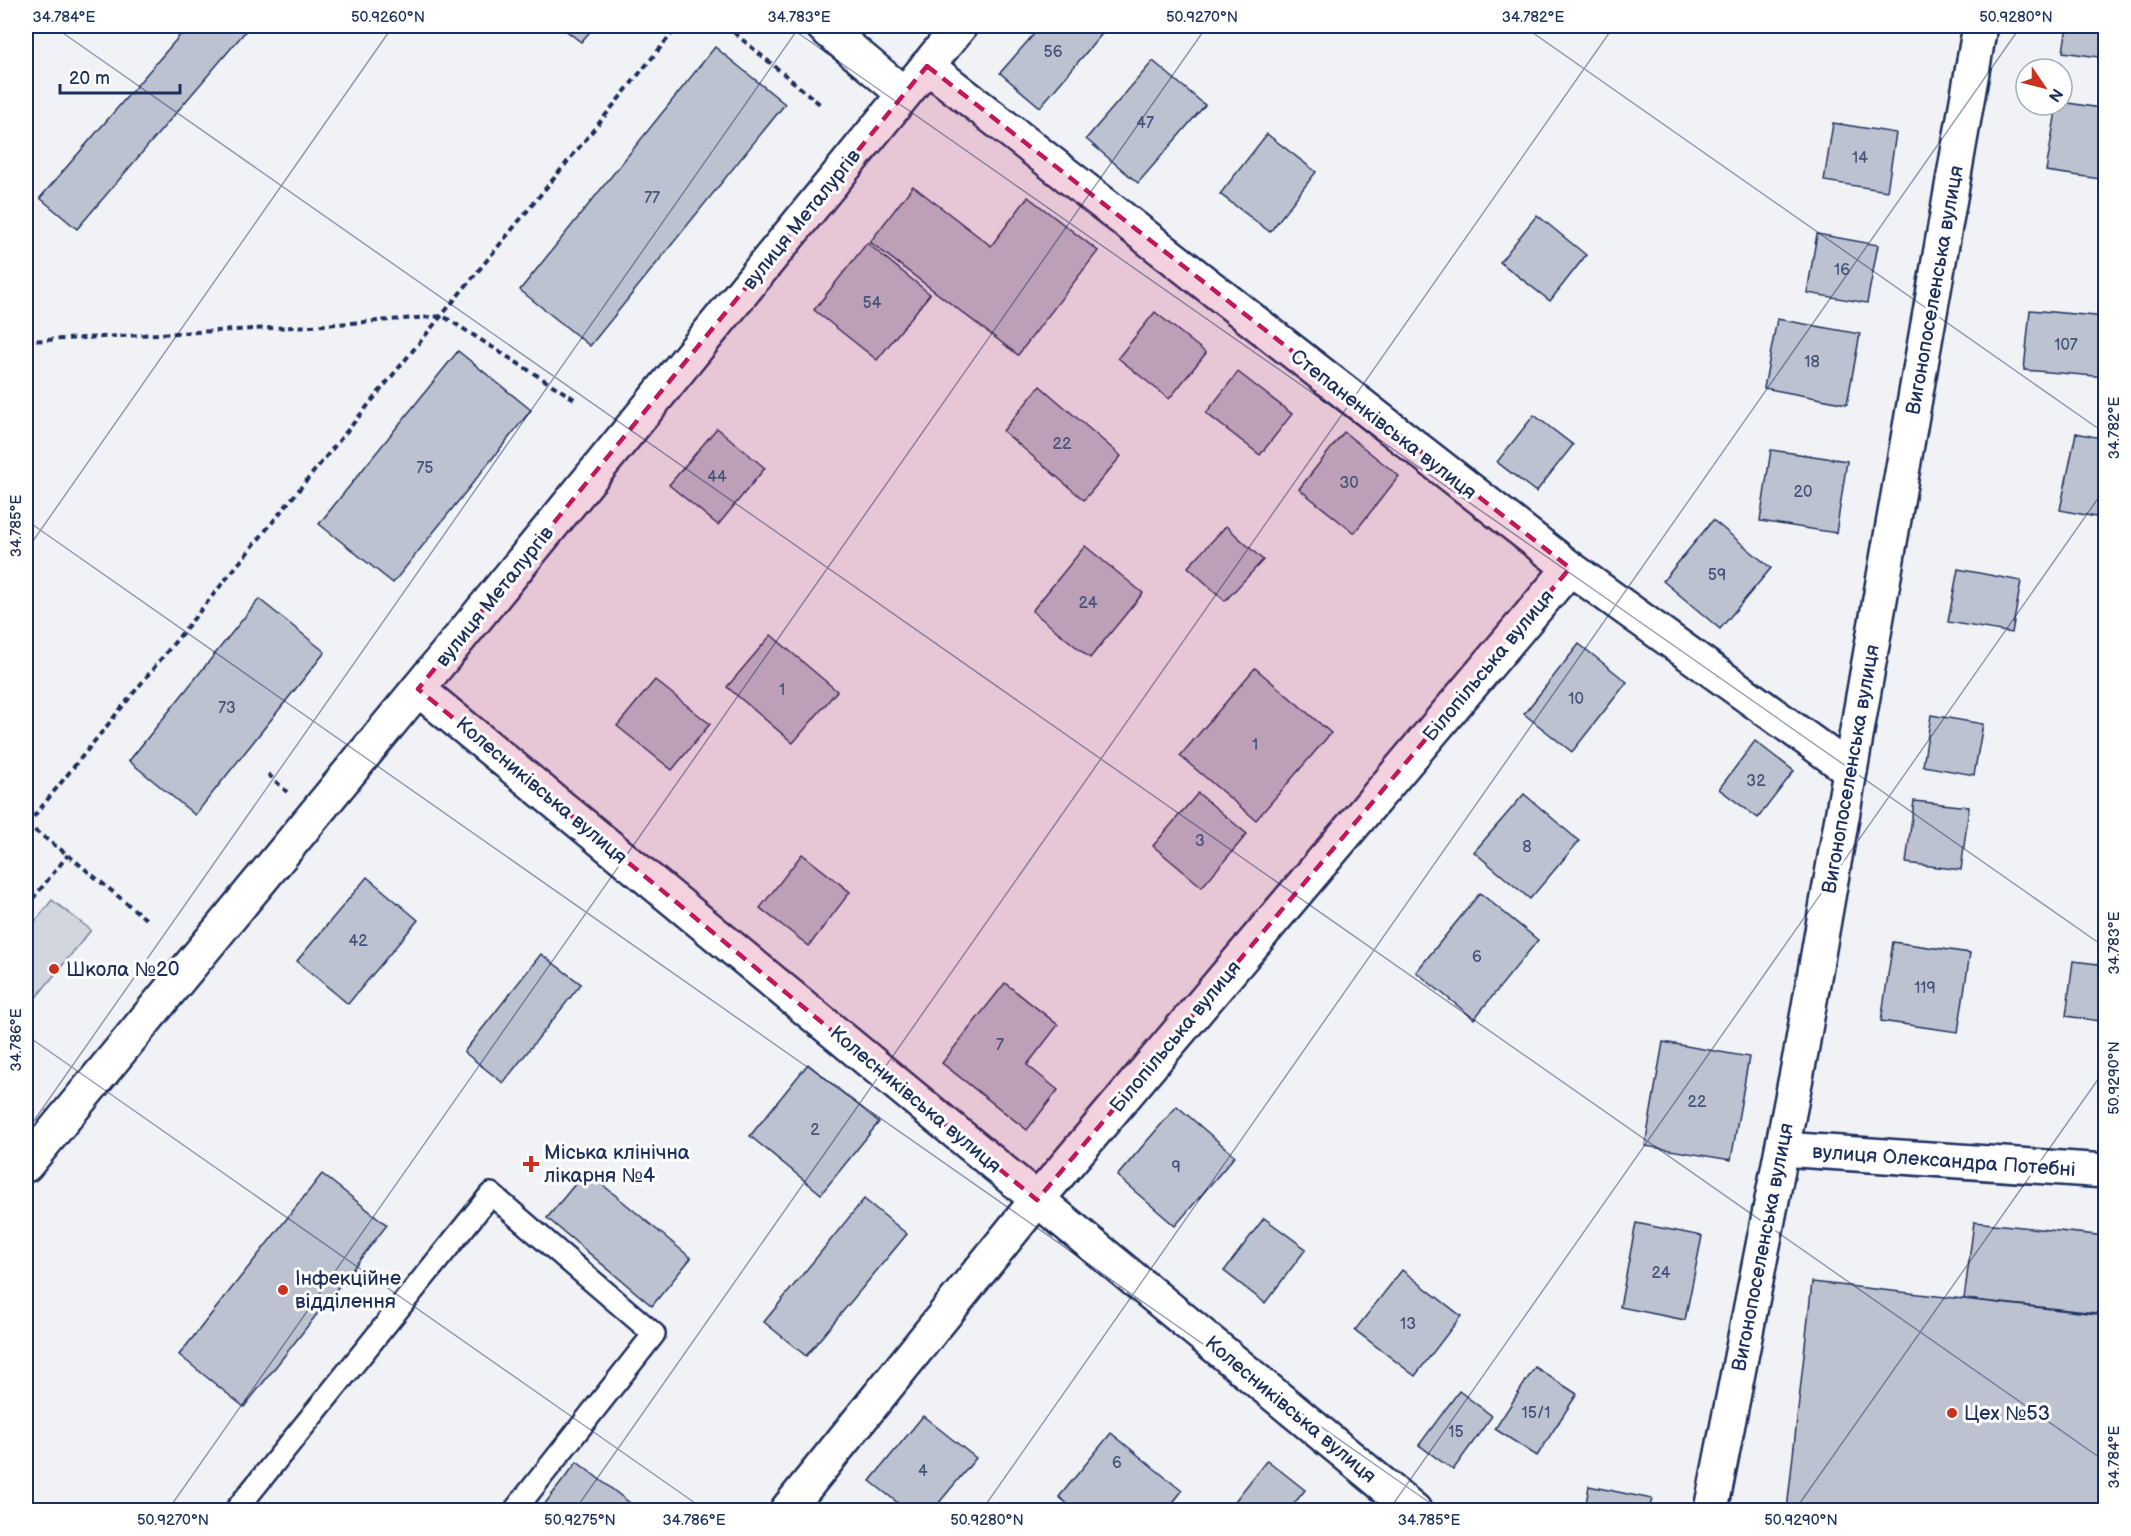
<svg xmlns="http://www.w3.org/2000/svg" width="2131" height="1536" font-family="'Balsamiq Sans',sans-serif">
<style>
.green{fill:#d2d6df;stroke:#76829e;stroke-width:1.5}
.building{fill:#bcc2d0;stroke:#1b2f5e;stroke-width:1.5}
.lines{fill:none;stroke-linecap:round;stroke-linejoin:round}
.service-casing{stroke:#1b2f5e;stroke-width:26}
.minor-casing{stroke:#1b2f5e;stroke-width:38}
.secondary-casing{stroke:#1b2f5e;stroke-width:38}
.path{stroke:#1b2f5e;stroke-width:4;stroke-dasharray:6 4.5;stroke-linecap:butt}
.service{stroke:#fff;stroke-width:21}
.minor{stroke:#fff;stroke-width:33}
.secondary{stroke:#fff;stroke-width:33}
.marked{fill:#c2185b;fill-opacity:0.2;stroke:#c2185b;stroke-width:4.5;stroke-dasharray:12 8;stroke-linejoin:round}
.ticks{fill:none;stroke:#1b2f5e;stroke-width:1.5;stroke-opacity:0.45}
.poi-dot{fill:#c8321e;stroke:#fff;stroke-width:2}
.labels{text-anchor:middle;stroke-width:6;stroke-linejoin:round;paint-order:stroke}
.number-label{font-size:16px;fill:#43547a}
.street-label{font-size:20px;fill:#1b2f5e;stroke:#fff}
.poi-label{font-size:20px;fill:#1b2f5e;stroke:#fff;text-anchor:start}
.neatline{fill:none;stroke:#1b2f5e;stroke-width:2}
.ticks-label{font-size:15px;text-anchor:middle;fill:#1b2f5e}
</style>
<rect width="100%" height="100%" fill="#f1f2f5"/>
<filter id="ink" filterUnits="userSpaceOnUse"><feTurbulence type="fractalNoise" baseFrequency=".0167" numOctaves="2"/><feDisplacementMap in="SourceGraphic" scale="12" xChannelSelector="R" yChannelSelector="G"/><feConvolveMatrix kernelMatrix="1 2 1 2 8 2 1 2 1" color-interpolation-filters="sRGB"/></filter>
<g filter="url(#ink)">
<path class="green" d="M52,900L91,930L26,1010V933Z"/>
<g class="building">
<path d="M188,26H250L77,229L40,198Z"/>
<path d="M560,26H595L581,42Z"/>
<path d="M1041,26H1102L1106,29L1040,107L1000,73Z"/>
<path d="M2067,26H2106V58L2063,52Z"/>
<path d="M715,47L785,104L590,346L520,290Z"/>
<path d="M1153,61L1205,105L1138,183L1086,139Z"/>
<path d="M2062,102L2106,109V145L2100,179L2046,171L2057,105H2062Z"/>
<path d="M1833,123L1896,133L1887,191L1824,181Z"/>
<path d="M1267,134L1316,172L1270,232L1220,194Z"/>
<path d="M913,186L991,246L1028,197L1098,251L1018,355L870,242Z"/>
<path d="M1537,215L1586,255L1550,301L1500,262Z"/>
<path d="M1817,234L1878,245L1867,303L1807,293Z"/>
<path d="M867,243L930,294L877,360L814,310Z"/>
<path d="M2030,310L2106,317V377L2024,370Z"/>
<path d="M1155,312L1206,353L1169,399L1118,358Z"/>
<path d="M1777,319L1860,334L1847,404L1764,388Z"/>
<path d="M458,351L531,410L393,583L319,524Z"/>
<path d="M1238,372L1292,414L1260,455L1206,413Z"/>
<path d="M1040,386L1121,456L1084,500L1003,431Z"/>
<path d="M1534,415L1573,445L1536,492L1497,462Z"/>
<path d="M717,428L765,468L718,525L669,485Z"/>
<path d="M1344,432L1399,476L1354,533L1299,489Z"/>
<path d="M2076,433L2106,439V519L2060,510Z"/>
<path d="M1771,450L1847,461L1836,533L1760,521Z"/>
<path d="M1713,520L1771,568L1720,629L1663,581Z"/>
<path d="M1226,526L1263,560L1225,601L1188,567Z"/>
<path d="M1085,546L1143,593L1090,658L1032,611Z"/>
<path d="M1958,569L2021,581L2012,633L1948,622Z"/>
<path d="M259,599L325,652L195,815L129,761Z"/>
<path d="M771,635L837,691L793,743L727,687Z"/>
<path d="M1579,644L1627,682L1572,752L1524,714Z"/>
<path d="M1255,668L1331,733L1256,820L1180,756Z"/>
<path d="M655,680L710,724L672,770L617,726Z"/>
<path d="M1931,715L1983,724L1974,775L1923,766Z"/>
<path d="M1755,741L1794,771L1758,818L1719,789Z"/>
<path d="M1198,793L1247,834L1202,887L1153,846Z"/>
<path d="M1524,794L1579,841L1530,899L1474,852Z"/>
<path d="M1914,801L1969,807L1961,870L1906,863Z"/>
<path d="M802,854L850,892L809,946L760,908Z"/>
<path d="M367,877L418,920L348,1004L297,961Z"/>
<path d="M1480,893L1538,940L1474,1019L1416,972Z"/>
<path d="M1893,942L1970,953L1958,1032L1881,1021Z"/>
<path d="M541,954L581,984L503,1083L464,1052Z"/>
<path d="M2073,961L2106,965V1022L2066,1016Z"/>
<path d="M1005,983L1058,1025L1027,1065L1058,1090L1027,1130L942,1063Z"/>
<path d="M1663,1042L1749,1057L1731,1160L1645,1146Z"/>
<path d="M808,1064L879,1122L821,1194L750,1136Z"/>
<path d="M1177,1106L1235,1156L1175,1226L1117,1176Z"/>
<path d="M586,1171L691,1258L652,1306L547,1218Z"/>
<path d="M322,1174L387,1225L244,1407L179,1355Z"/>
<path d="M864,1199L907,1234L806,1356L764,1322Z"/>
<path d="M1264,1218L1306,1249L1265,1303L1224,1271Z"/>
<path d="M1974,1222L2106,1236V1314L1964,1299Z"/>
<path d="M1636,1223L1702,1236L1685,1320L1620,1307Z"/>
<path d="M1402,1270L1461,1316L1415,1376L1355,1330Z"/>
<path d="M1812,1282L2106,1315V1510H1787Z"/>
<path d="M1535,1367L1577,1394L1537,1456L1495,1429Z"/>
<path d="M1459,1391L1492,1416L1453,1470L1419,1445Z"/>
<path d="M923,1416L976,1458L933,1510H907L870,1481Z"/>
<path d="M1111,1433L1182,1491L1167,1510H1075L1059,1497Z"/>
<path d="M1267,1460L1305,1490L1289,1510H1228Z"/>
<path d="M577,1462L639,1510H540Z"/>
<path d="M1589,1486L1652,1499L1649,1510H1585Z"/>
</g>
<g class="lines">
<g class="service-casing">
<path id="service" d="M236,1510L491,1194L654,1334L515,1510"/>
</g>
<g class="minor-casing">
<g id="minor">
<path d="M927,66L1570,568L1850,770"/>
<path d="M418,689L1414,1510"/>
<path d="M1782,1149L2106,1171"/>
<path d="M787,1510L1037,1200L1570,568"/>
<path d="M1711,1510L1801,1052L1980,26"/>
</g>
</g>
<g class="secondary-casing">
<g id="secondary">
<path d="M823,26L904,94"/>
<path d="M26,1165L418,689L960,26"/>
</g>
</g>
<g class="path">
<path d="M726,26L821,105"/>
<path d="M26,341L311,326L443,316L576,400"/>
<path d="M268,774L287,792"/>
<path d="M26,824L68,855L147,920"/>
<path d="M27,825C242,557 462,292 678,26"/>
<path d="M26,907L68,855"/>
</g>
<use href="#service" class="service"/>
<use href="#minor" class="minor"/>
<use href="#secondary" class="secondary"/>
</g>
</g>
<path class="marked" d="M927,66L1570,568L1037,1200L418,689Z"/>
<path class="ticks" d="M53,26L2106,1462M788,26L2106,948M1523,26L2106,434M26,520L1440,1510M26,551L393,26M26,1035L705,1510M26,1132L800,26M168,1510L1207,26M575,1510L1614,26M982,1510L2021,26M1389,1510L2106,487M1795,1510L2106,1068"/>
<g class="poi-dot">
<circle cx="54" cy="969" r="6"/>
<path d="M528 1155h6v6h6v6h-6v6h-6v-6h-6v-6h6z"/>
<circle cx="283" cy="1290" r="6"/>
<circle cx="1952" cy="1413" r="6"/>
</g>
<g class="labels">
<g class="number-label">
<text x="1053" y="57">56</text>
<text x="1145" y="128">47</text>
<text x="1860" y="163">14</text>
<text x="652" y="203">77</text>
<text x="1842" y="275">16</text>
<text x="872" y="308">54</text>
<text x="2066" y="350">107</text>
<text x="1812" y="367">18</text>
<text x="1062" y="449">22</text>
<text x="425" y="473">75</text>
<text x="717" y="482">44</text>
<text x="1349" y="488">30</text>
<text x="1803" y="497">20</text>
<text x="1717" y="580">59</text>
<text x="1088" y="608">24</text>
<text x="782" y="695">1</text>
<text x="1576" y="704">10</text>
<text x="227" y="713">73</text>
<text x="1255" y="750">1</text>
<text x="1756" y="786">32</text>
<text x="1200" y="846">3</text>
<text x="1527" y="852">8</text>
<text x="358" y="946">42</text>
<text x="1477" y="962">6</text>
<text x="1925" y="993">119</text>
<text x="1000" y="1050">7</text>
<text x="1697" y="1107">22</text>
<text x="815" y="1135">2</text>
<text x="1176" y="1172">9</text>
<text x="1661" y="1278">24</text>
<text x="1408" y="1329">13</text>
<text x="1536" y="1418">15/1</text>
<text x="1456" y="1437">15</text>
<text x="1117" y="1468">6</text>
<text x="923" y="1476">4</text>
</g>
<g class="street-label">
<text transform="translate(801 219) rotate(-51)" y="7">вулиця Металургів</text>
<text transform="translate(1934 290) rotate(-80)" y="7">Вигонопоселенська вулиця</text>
<text transform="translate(1384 424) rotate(38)" y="7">Степаненківська вулиця</text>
<text transform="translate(494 596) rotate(-51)" y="7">вулиця Металургів</text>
<text transform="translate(1488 665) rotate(-50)" y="7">Білопільська вулиця</text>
<text transform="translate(1850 769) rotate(-80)" y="7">Вигонопоселенська вулиця</text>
<text transform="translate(542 790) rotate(40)" y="7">Колесниківська вулиця</text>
<text transform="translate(1175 1036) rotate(-50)" y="7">Білопільська вулиця</text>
<text transform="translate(916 1099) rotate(40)" y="7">Колесниківська вулиця</text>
<text transform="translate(1944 1160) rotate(4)" y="7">вулиця Олександра Потебні</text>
<text transform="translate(1762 1247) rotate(-79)" y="7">Вигонопоселенська вулиця</text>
<text transform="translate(1291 1409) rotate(40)" y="7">Колесниківська вулиця</text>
</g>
<g class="poi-label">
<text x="66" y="976">Школа №20</text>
<text x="544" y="1159">Міська клінічна<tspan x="544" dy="23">лікарня №4</tspan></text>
<text x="295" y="1285">Інфекційне<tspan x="295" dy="23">відділення</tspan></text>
<text x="1964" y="1420">Цех №53</text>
</g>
</g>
<rect width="2131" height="1536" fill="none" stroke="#fff" stroke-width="66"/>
<g transform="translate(2044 87) rotate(125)"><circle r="28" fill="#ffffff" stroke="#a4acbf" stroke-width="1.5"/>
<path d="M0-4.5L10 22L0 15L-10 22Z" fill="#c8321e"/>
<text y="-9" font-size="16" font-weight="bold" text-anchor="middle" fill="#1b2f5e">N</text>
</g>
<path d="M60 84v9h120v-9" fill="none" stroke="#1b2f5e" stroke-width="3"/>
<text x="69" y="84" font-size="18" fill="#1b2f5e" stroke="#ffffff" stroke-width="4.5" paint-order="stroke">20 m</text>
<rect x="33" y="33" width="2065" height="1470" class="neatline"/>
<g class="ticks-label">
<text x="64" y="22">34.784°E</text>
<text x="388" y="22">50.9260°N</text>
<text x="799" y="22">34.783°E</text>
<text x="1202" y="22">50.9270°N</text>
<text x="1533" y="22">34.782°E</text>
<text x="2016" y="22">50.9280°N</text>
<text transform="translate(2114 428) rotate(-90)" y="5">34.782°E</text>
<text transform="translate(16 526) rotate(-90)" y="5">34.785°E</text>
<text transform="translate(2114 943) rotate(-90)" y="5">34.783°E</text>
<text transform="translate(16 1040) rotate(-90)" y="5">34.786°E</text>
<text transform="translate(2114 1078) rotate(-90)" y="5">50.9290°N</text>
<text transform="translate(2114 1457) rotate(-90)" y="5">34.784°E</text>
<text x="173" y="1525">50.9270°N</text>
<text x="580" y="1525">50.9275°N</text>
<text x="694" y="1525">34.786°E</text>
<text x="987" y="1525">50.9280°N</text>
<text x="1429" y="1525">34.785°E</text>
<text x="1801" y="1525">50.9290°N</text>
</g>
</svg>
